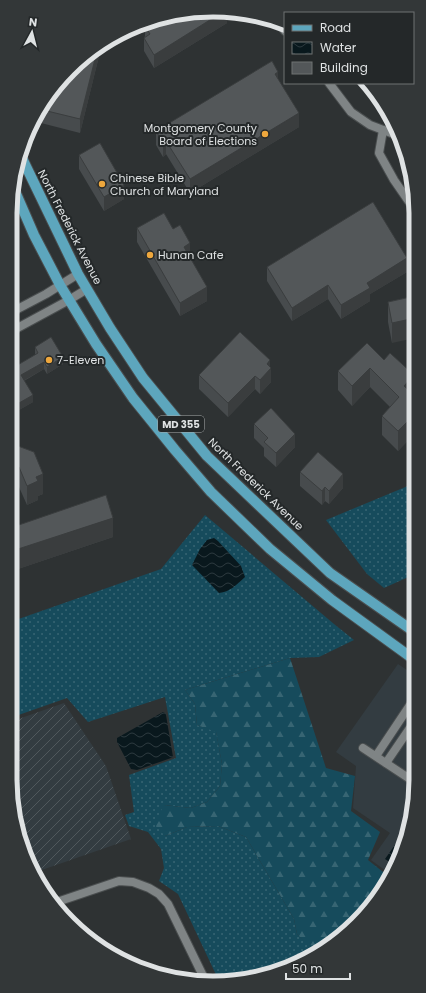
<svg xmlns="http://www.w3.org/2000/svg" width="426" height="993" font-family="Poppins,sans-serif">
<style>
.built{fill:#333c41}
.industrial{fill:url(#industrial-furrows)}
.grass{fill:url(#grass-dots)}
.forest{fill:url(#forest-firs)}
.water{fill:url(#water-waves)}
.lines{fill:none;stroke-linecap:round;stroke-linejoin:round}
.street-casing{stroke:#4a4e4f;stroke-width:10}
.primary-casing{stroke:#4a4e4f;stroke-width:12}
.street{stroke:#7f8485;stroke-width:8}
.primary{stroke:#5da6bd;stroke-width:10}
.wall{fill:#474b4d}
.shaded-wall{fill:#3a3d3e}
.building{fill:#535759;stroke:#3a3d3e}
.poi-dot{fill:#eea73d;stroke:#242829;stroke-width:1.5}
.labels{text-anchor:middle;stroke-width:4;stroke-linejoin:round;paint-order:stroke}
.shield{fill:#242829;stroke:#a7aaab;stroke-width:1}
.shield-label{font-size:10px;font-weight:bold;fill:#dfe2e3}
.poi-label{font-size:11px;fill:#dfe2e3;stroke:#242829;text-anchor:start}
.street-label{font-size:11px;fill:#dfe2e3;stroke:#242829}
.rim{fill:none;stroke:#dfe2e3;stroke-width:5}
</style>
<defs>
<pattern id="industrial-furrows" width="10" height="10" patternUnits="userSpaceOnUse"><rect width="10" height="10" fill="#333c41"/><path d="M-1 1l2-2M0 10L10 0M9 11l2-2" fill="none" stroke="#50585c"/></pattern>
<pattern id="grass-dots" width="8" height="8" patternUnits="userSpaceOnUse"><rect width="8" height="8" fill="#164b5c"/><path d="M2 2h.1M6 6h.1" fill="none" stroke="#376573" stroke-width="1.8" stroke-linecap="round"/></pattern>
<pattern id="forest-firs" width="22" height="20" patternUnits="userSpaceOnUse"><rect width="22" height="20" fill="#164b5c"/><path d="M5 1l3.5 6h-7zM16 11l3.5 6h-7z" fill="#376573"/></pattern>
<pattern id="water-waves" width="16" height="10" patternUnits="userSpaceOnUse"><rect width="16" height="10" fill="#09181d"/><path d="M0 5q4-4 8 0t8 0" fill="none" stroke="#2c393e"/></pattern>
</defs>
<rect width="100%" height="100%" fill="#2e3233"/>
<path class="built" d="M398,664L416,676V780L405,845L389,873L371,860L390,833L353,808L356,766L336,752Z"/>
<path class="industrial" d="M64,703L106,766L131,839L36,872L21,845L10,780V722Z"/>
<g class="grass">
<path d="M415,483V574L384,588L367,574L326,520Z"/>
<path d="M205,515L334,624L354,640L319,657L290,658L185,690L195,704L197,725L216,731L222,764L220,786L207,802L191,808L164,805L165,836L187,827L218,826L246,837L294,919L297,934L308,944L324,946L325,947L314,956L240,981H219L178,894L159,881L164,868L161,849L148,832L129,826L125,815L134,812L129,775L176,758L165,697L88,722L67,698L10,718V622L161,569Z"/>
</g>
<path class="forest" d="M290,658L326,768L355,776L351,811L380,832L368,860L388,876L366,914L325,947L324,946L308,945L297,934L294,919L246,837L218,826L187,827L165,836L154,824L164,805L191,808L207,802L220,786L222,764L216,732L197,725L195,704L185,690Z"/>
<g class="water">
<path d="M214,538L218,541L241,566L245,577C236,585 230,592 219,593L192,565L200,549L207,540Z"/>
<path d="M163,712L165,713L166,715L173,757L171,758L137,770L131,769L117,742V738Z"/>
<path d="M399,839L405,844V845L394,865L385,859Z"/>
</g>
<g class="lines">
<g class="street-casing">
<g id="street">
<path d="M276,20L285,31"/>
<path d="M329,83L351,112L370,125L399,136"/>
<path d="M383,130L379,153L394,180L414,209"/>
<path d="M10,313L46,294L78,274"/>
<path d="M10,332L69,300L87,289"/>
<path d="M363,748L416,783"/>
<path d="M376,756L416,696"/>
<path d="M386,763L416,719"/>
<path d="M54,903L119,881L133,882L149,888L159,894L168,904L205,980"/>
</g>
</g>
<g class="primary-casing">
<g id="primary">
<path d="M20,154L78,274L110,328L143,378L207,456L330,573L416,633"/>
<path d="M14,189L34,235L60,285L96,344L133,398L175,450L211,492L270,549L332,600L416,661"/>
</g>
</g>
<use href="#street" class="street"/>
<use href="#primary" class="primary"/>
</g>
<g class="wall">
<path d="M227,14V23L154,68L144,51V38L145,36V26Z"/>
<path d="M115,37L114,44L107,43Z"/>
<path d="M101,48L80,133L41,123V113L61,79Z"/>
<path d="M278,79L299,127L190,193L166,154L163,157L156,145V131Z"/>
<path d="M357,83H365L360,87Z"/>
<path d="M372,89L382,103L372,98Z"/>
<path d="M79,155L124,199L104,211L79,169Z"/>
<path d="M413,182L414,186V189L413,188Z"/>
<path d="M137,228L190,256V257L207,301L180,316L137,242Z"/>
<path d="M267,267L407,272L370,294V301L341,319L328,299L292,321L267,281Z"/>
<path d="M415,296L392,343L388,322V302Z"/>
<path d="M367,343L415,396V433L398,451L382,435V416L390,407L370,387L352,406L338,390V371Z"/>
<path d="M35,347L63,364L47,374L44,369L24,381L33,402L19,410L10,394V367L16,366L35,355Z"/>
<path d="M270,367L271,382L260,394L255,389L228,417L199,389V375Z"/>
<path d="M254,424L295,447L276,467L264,456V448L254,438Z"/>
<path d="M10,443L43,494L38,496V500L27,505L19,487L10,483Z"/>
<path d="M300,472L343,488L329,504L325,501L322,505L300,486Z"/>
<path d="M10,528L113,537L12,571L10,564Z"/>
<path d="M416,753V767L411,764V760Z"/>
<path d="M411,812L407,832H406V818Z"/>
</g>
<g class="shaded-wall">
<path d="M221,13L227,14V23L154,68V55Z"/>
<path d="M115,37L114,44V38Z"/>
<path d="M101,48L80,133V119L97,51Z"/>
<path d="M278,72V86L275,74Z"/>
<path d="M360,83H365L360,87Z"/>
<path d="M299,113V127L190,193V179Z"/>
<path d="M166,141V154L163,157V143Z"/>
<path d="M124,185V199L104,211V197Z"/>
<path d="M190,243V256L184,260V247Z"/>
<path d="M407,258V272L370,294V301L341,319V305L367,283Z"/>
<path d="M328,285V299L292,321V308Z"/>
<path d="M207,287V301L180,316V303Z"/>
<path d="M415,318V338L392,343V323Z"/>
<path d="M63,357V364L47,374V367Z"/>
<path d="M270,360V370L271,368V382L260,394V380L267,364Z"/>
<path d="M44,362V369L21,382V375Z"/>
<path d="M370,368V387L352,406V386Z"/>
<path d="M414,375V395L404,386Z"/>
<path d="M255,376V389L228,417V403Z"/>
<path d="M33,395V402L19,410V403Z"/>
<path d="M415,414V433L398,451V431Z"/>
<path d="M295,434V447L276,467V453Z"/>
<path d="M43,474V494L38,496V500L27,505V486L36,477Z"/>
<path d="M343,474V488L329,504V491Z"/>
<path d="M325,487V501L322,505V491Z"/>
<path d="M113,518V537L12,571V551Z"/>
</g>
<g class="building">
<path d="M200,10L221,13L154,55L144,38L150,34L145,26L149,24Z"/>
<path d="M97,51L80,119L43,110L61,79Z"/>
<path d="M272,61L278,72L275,74L299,113L190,179L166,141L163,143L156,131Z"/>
<path d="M100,143L124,185L104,197L79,155Z"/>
<path d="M373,202L407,258L367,283L370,288L341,305L328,285L292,308L267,267Z"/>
<path d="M164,213L173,229L180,225L190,243L184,247L207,287L180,303L137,228Z"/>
<path d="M415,296V318L392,323L388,302Z"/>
<path d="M240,332L270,360L267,364L271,368L260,380L255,376L228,403L199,375Z"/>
<path d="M51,337L63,357L47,367L44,362L21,375L33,395L19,403L10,387V367L15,364L16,366L38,353L35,347Z"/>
<path d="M367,343L384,360L390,353L414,375L404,386L415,396V414L398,431L382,416L399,397L370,368L352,386L338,371Z"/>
<path d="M271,408L295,434L276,453L264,442L268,438L254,424Z"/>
<path d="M10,443L34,452L43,474L36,477L38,481L27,486L19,467L10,464Z"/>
<path d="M318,452L343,474L329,491L325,487L322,491L300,472Z"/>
<path d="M106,495L113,518L12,551L10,545V528Z"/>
<path d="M416,753V764L411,760Z"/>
<path d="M411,812L409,820L406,818Z"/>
</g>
<g class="poi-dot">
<circle cx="265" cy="134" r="4"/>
<circle cx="102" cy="184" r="4"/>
<circle cx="150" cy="255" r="4"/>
<circle cx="49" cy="360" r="4"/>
</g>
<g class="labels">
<rect class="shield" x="158" y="416" width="46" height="16" rx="3"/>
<g class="shield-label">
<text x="181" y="428">MD 355</text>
</g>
<g class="poi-label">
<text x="257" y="132" text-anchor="end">Montgomery County<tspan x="257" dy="13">Board of Elections</tspan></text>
<text x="110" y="182">Chinese Bible<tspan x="110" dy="13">Church of Maryland</tspan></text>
<text x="158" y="259">Hunan Cafe</text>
<text x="57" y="364">7-Eleven</text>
</g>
<g class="street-label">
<text transform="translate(70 227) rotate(63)" y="4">North Frederick Avenue</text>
<text transform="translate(256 484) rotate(44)" y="4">North Frederick Avenue</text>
</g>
</g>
<path d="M0 0H426V993H0ZM213 17H213A196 196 0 0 1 409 213V780A196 196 0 0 1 213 976H213A196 196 0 0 1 17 780V213A196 196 0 0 1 213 17Z" fill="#333738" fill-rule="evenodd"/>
<path class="rim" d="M213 17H213A196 196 0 0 1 409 213V780A196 196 0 0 1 213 976H213A196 196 0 0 1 17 780V213A196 196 0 0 1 213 17Z"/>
<rect x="284" y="12" width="130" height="72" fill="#242829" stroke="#6f7273"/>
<rect x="292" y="25" width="20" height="6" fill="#5da6bd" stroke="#6f7273"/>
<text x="320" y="32" font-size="12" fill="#dfe2e3">Road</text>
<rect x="292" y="42" width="20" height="12" fill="url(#water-waves)" stroke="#6f7273"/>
<text x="320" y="52" font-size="12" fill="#dfe2e3">Water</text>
<rect x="292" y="62" width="20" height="12" fill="#535759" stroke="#6f7273"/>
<text x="320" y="72" font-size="12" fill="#dfe2e3">Building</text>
<g transform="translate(32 32) rotate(7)" stroke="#242829" stroke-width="3" paint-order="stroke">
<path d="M0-3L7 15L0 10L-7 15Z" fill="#dfe2e3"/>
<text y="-6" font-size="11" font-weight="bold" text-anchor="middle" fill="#dfe2e3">N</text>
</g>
<path d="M286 973v6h64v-6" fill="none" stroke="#dfe2e3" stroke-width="2"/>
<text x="292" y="973" font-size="12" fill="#dfe2e3" stroke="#242829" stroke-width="3" paint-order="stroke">50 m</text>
</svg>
